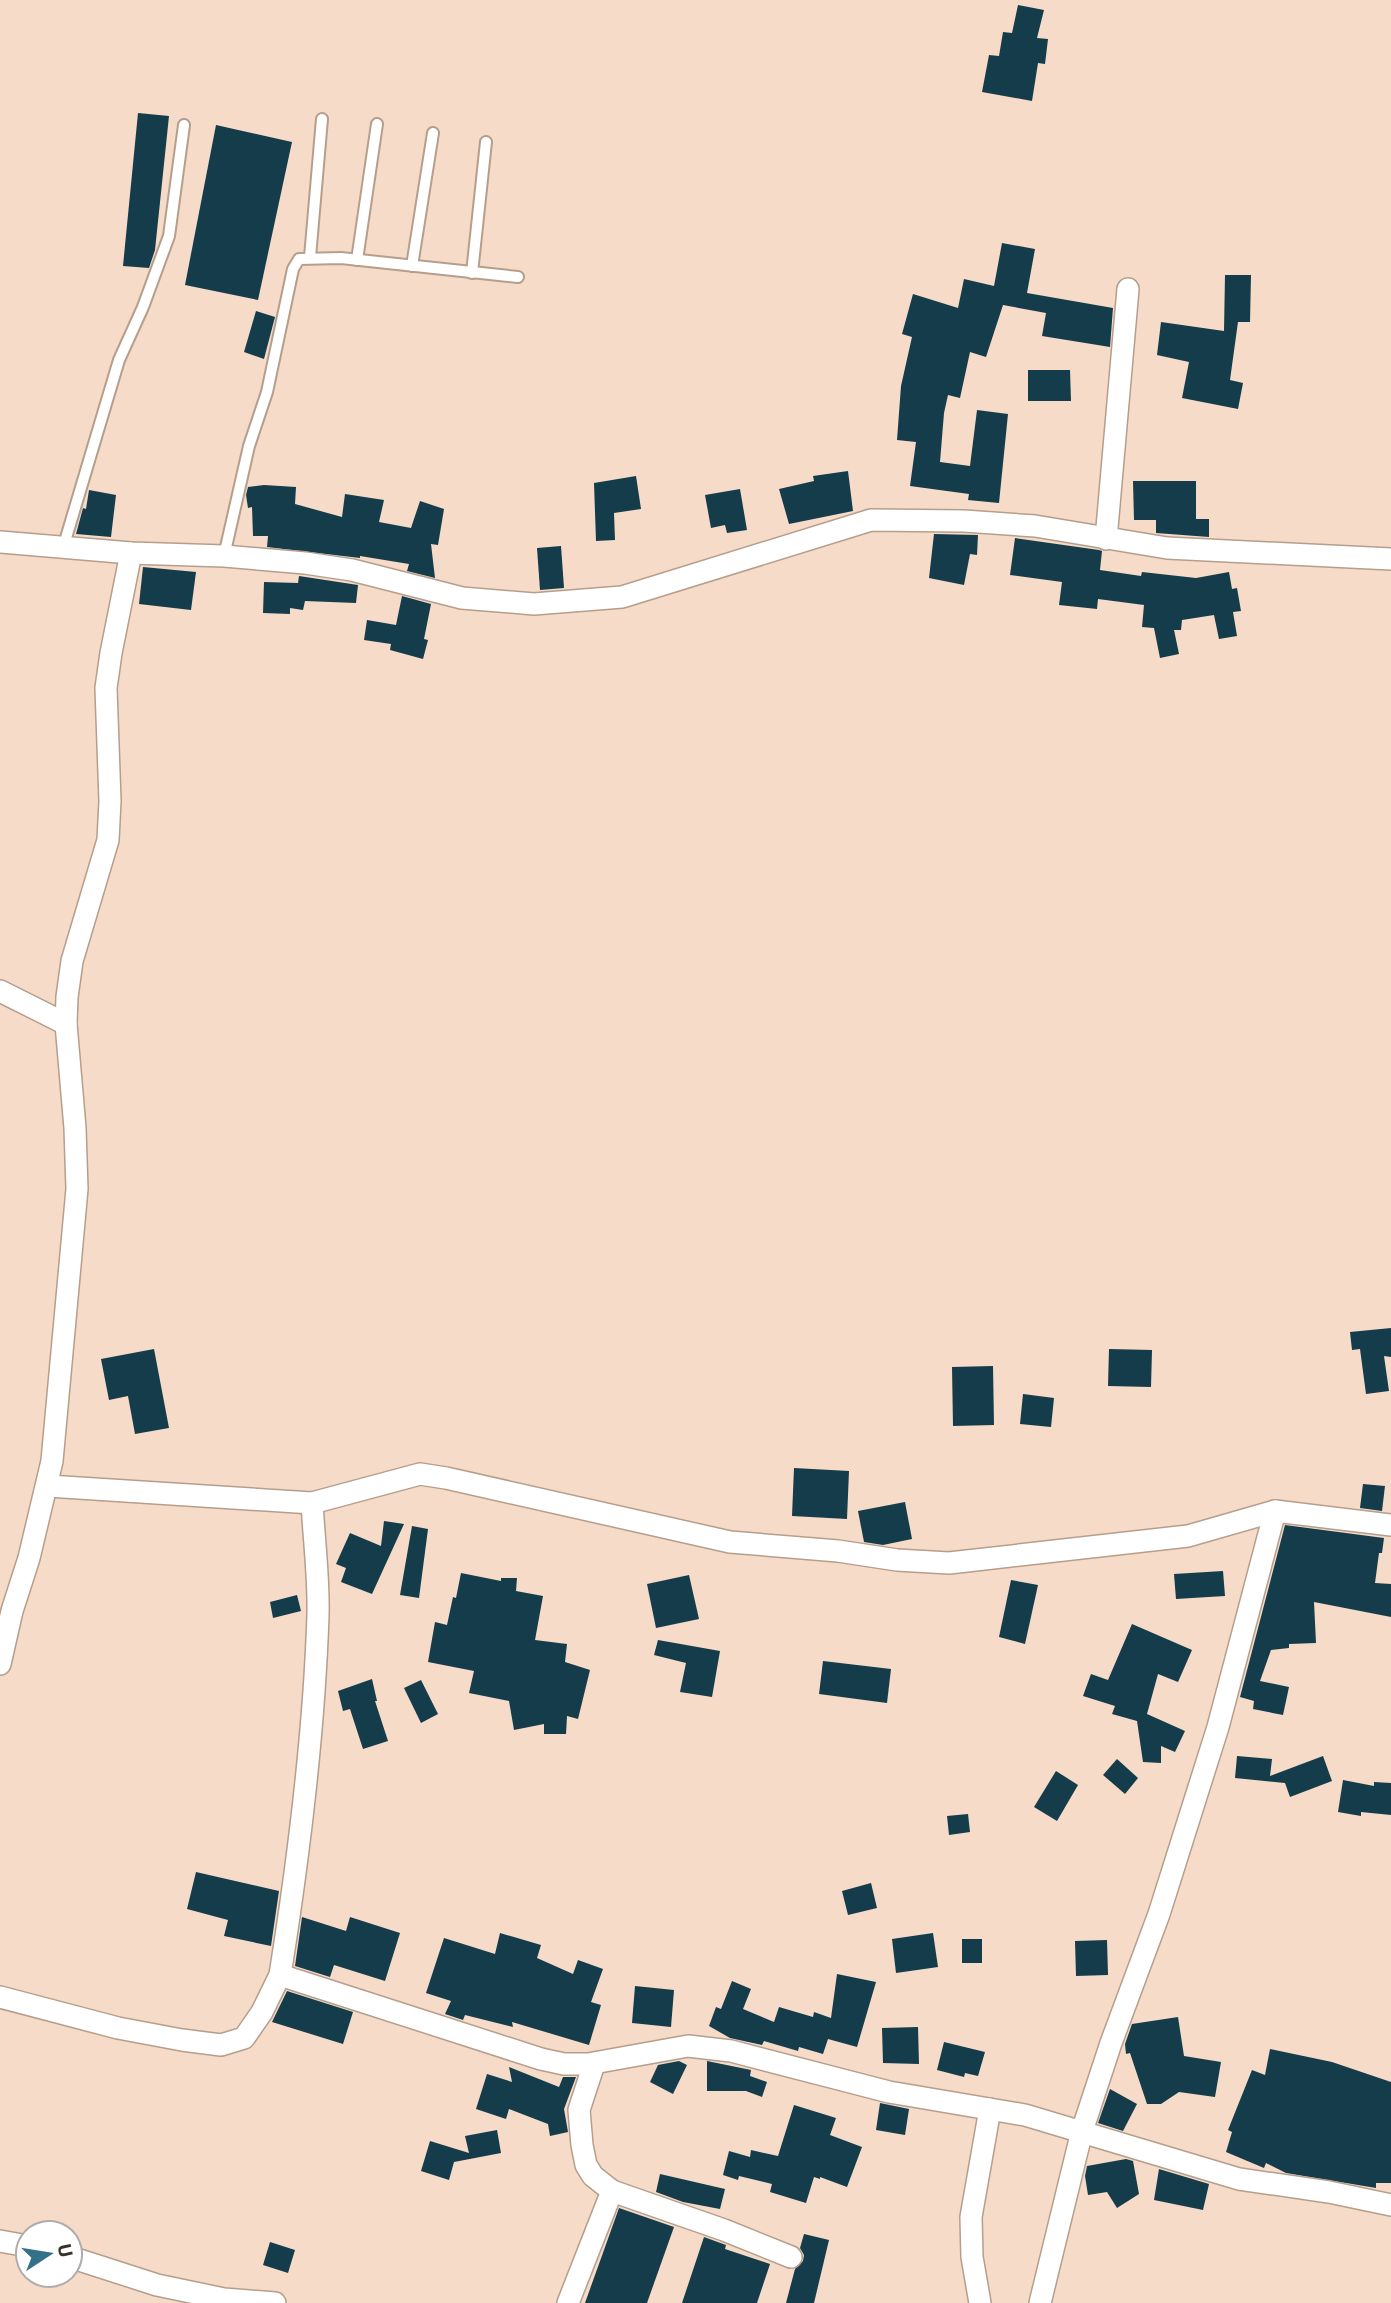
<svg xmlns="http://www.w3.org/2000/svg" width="1391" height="2303" font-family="'Exo 2',sans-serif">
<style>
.building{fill:#153c4a}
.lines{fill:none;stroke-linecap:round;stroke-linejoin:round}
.lane-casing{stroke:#b69e8c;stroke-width:14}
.street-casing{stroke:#b69e8c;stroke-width:24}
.lane{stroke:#fff;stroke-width:10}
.street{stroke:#fff;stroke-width:21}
</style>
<rect width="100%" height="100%" fill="#f5dbc8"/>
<g class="building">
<path d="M1018,5L1044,10L1037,38L1048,39L1045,64L1038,63L1032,101L982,92L989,55L999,56L1003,32L1012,33Z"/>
<path d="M138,113L169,116L155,250L149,268L123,266Z"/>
<path d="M216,125L292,142L258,300L185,285Z"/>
<path d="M1002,243L1035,249L1027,293L1113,308L1110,347L1042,336L1046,313L1003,305L986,357L970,352L960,398L948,395L944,413L940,462L970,466L977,410L1008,414L999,503L968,500L969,494L910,486L916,442L897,440L901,386L912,337L902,334L913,294L958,308L964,279L994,286Z"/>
<path d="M1225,275H1251L1250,322H1238L1230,380L1243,383L1238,409L1182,398L1189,362L1157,355L1161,322L1224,331Z"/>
<path d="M256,311L275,317L264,359L244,352Z"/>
<path d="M1028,370H1070L1071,401H1028Z"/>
<path d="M848,471L853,511L789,524L779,489L814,481L813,476Z"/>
<path d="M636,476L641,509L614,513L615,540L596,541L594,483Z"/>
<path d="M1133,481H1196V519H1209V537L1156,533V520H1134Z"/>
<path d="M264,485L296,487L295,504L342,517L345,494L384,500L379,522L411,528L420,501L444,509L438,545L431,544L435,578L407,571L409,564L360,556V558L267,547L268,536H253L252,507L248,508L246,495L248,487Z"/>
<path d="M740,489L747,530L727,533L725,525L711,528L705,495Z"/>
<path d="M89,490L116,495L111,537L76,534L83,508L86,509Z"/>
<path d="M934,534L978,535L977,555L970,554L964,585L929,578Z"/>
<path d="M1015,538L1099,550L1102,551L1100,570L1141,576L1142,572L1196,578L1229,572L1232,589L1237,588L1241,611L1233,612L1237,636L1219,639L1214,615L1182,620L1181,630H1174L1179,654L1160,658L1154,628L1142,627L1144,605L1098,599L1097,609L1059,605L1062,582L1010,575Z"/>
<path d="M561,546L564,588L540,590L537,548Z"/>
<path d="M143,567L196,572L191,610L139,604Z"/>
<path d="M299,576L358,585L356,603L305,601L303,610L290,608V614L263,613L264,582L298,583Z"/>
<path d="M402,596L431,604L424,639L428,640L423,659L390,650L391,644L364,640L367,620L396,625Z"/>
<path d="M1391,1328V1357L1384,1356L1389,1391L1366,1394L1360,1349L1352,1350L1350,1332Z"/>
<path d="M154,1349L169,1428L135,1434L128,1396L109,1400L101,1359Z"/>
<path d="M1109,1349L1152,1350L1151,1387L1108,1386Z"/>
<path d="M993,1366L994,1425L953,1426L952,1367Z"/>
<path d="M1023,1394L1054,1398L1051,1427L1020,1424Z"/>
<path d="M794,1468L849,1471L847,1519L792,1516Z"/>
<path d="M1363,1484L1385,1486L1382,1511L1360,1508Z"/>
<path d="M905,1502L912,1539L883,1545L864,1542L858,1511Z"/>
<path d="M384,1521L404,1524L372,1594L341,1582L346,1568L336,1564L350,1533L381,1546Z"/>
<path d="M1285,1525L1384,1538L1382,1553H1379L1375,1583L1391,1584V1617L1314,1602L1316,1643L1289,1644V1648L1271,1650L1260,1681L1289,1687L1283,1715L1253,1709L1254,1701L1240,1697Z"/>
<path d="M412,1526L428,1529L419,1598L400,1595Z"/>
<path d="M1223,1571L1225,1596L1176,1599L1174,1574Z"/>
<path d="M461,1573L501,1581V1578H517L516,1591L543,1596L535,1640L567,1644L565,1662L590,1670L578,1719L567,1716L566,1734H544V1724L514,1730L509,1701L469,1693L474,1671L428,1662L435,1622L447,1625L453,1597L456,1598Z"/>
<path d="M689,1575L699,1619L656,1628L647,1584Z"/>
<path d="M1011,1580L1038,1585L1025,1644L999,1637Z"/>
<path d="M297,1595L301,1611L273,1618L270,1602Z"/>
<path d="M1132,1624L1192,1650L1178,1682L1158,1674L1147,1714L1185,1731L1175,1752L1161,1746V1763L1143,1762L1137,1721L1112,1714L1115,1706L1083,1696L1091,1674L1108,1680Z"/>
<path d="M658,1640L720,1651L712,1697L680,1692L686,1663L654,1655Z"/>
<path d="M823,1661L891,1669L887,1703L819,1694Z"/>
<path d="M372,1679L377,1701H375L388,1741L363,1749L350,1709L343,1711L338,1691Z"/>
<path d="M421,1680L438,1714L421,1723L404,1688Z"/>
<path d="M1237,1756L1272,1759L1270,1776L1323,1756L1332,1781L1290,1797L1285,1783L1235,1778Z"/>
<path d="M1117,1759L1138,1778L1125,1794L1103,1775Z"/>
<path d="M1056,1771L1078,1785L1057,1821L1034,1807Z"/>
<path d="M1343,1780L1374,1786V1782L1391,1783V1815L1361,1812V1816L1338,1812Z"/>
<path d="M968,1814L970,1832L949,1835L947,1816Z"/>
<path d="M196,1872L279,1891L271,1946L224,1936L228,1920L187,1909Z"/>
<path d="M871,1883L877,1908L848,1915L842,1891Z"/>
<path d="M302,1917L346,1931L350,1917L400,1933L385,1981L334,1965L330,1977L295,1966Z"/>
<path d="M500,1933L541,1945L537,1958L573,1974L578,1960L603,1969L591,2002L601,2005L589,2045L512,2022L513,2027L465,2015L463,2020L445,2014L451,2001L426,1993L444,1938L495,1954Z"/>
<path d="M933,1933L938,1967L896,1973L892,1939Z"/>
<rect x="962" y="1939" width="20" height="24"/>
<path d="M1107,1940L1108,1975L1076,1976L1075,1941Z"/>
<path d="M837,1974L876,1982L857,2047L828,2039L823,2054L799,2047L798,2051L764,2041L762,2045L730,2038L709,2026L716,2007L721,2009L732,1981L751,1989L743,2009L774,2022L779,2007L813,2017L814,2012L831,2018Z"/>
<path d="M635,1986L674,1990L671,2027L632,2023Z"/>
<path d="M287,1991L353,2012L343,2044L272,2022Z"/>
<path d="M1178,2017L1184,2056L1221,2062L1215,2097L1179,2092L1161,2104H1147L1130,2053L1126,2054L1125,2044L1132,2024Z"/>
<path d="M918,2027L919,2064L883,2063L882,2028Z"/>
<path d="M944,2042L985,2052L978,2076L965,2073L964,2077L937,2070Z"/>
<path d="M1270,2049L1332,2062L1391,2082V2183H1376V2188L1286,2173L1266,2163L1264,2168L1226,2152L1232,2132L1228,2130L1252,2070L1265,2075Z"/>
<path d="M679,2061L687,2065L673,2094L650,2082L658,2065Z"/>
<path d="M707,2061L751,2070L750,2076L767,2082L762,2097L746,2091H707Z"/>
<path d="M509,2067L559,2087L563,2077H576L564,2109L568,2132L550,2136L548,2124L509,2109L506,2119L476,2109L487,2074L512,2082Z"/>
<path d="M1110,2089L1137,2104L1123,2131L1098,2123Z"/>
<path d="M880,2103L909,2109L905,2135L876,2130Z"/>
<path d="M794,2105L836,2118L830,2135L862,2147L847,2187L820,2177V2179L814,2177L806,2203L770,2192L772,2184L739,2176L738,2180L723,2175L729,2151L750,2157L751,2150L778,2156Z"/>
<path d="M497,2130L501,2153L454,2162L449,2180L421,2171L430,2141L469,2153L465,2136Z"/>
<path d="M1126,2159L1133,2161L1139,2194L1117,2208L1107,2192L1088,2195L1085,2176L1087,2166Z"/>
<path d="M1159,2169L1209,2184L1203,2210L1154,2200Z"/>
<path d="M660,2174L725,2189L720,2209L683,2202L656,2192Z"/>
<path d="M619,2208L674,2227L647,2303H585Z"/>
<path d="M804,2234L829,2240L814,2303H786L795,2269L803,2261L804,2255L800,2248Z"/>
<path d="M704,2237L726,2245L725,2249L770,2264L757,2303H682Z"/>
<path d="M270,2242L295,2250L288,2273L263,2265Z"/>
</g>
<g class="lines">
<g class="lane-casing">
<g id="lane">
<path d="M310,257L322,119"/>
<path d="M357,260L377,124"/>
<path d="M412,266L433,133"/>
<path d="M472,273L486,142"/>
<path d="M63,548L119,360L143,307L169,236L184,125"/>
<path d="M224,556L249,446L267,392L293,269L299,259L341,258L518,277"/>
</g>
</g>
<g class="street-casing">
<g id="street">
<path d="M1106,539L1128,289"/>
<path d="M0,542L131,553L224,556L305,563L352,570L462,598L534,604L622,597L871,520L964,521L1035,526L1167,548L1391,559"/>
<path d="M0,991L66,1024"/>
<path d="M48,1486L312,1503L420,1474L446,1478L730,1542L838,1551L897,1560L949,1563L1188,1536L1275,1511L1391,1525"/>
<path d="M0,1664L12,1611L29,1558L52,1461L77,1189L75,1128L66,1024L67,997L72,961L108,840L110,801L106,688L111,653L131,553"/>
<path d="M280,1975C299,1856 314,1736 318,1615C319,1578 314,1540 312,1503"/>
<path d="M0,1997L118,2028L182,2040L221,2045L244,2038L262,2012L280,1975L541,2059L564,2064H588L688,2046L731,2051L889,2092L1025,2115L1239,2179L1329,2192L1391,2205"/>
<path d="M594,2064L579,2110L582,2145L586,2165L593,2176L612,2191"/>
<path d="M0,2241L28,2246"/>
<path d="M70,2257L157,2285L224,2299L275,2303"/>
<path d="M568,2303L612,2191L724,2230L791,2257"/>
<path d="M980,2303L972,2257L971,2217L990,2109"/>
<path d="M1040,2303L1082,2131L1111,2043L1159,1914L1218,1727L1275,1511"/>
</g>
</g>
<use href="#lane" class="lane"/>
<use href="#street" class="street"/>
</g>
<g transform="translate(49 2254) rotate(78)"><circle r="33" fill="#ffffff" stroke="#b0aca9" stroke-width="2"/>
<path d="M0-5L12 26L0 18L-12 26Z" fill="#347087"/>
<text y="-10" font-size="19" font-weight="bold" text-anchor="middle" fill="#3a3029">U</text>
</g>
</svg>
